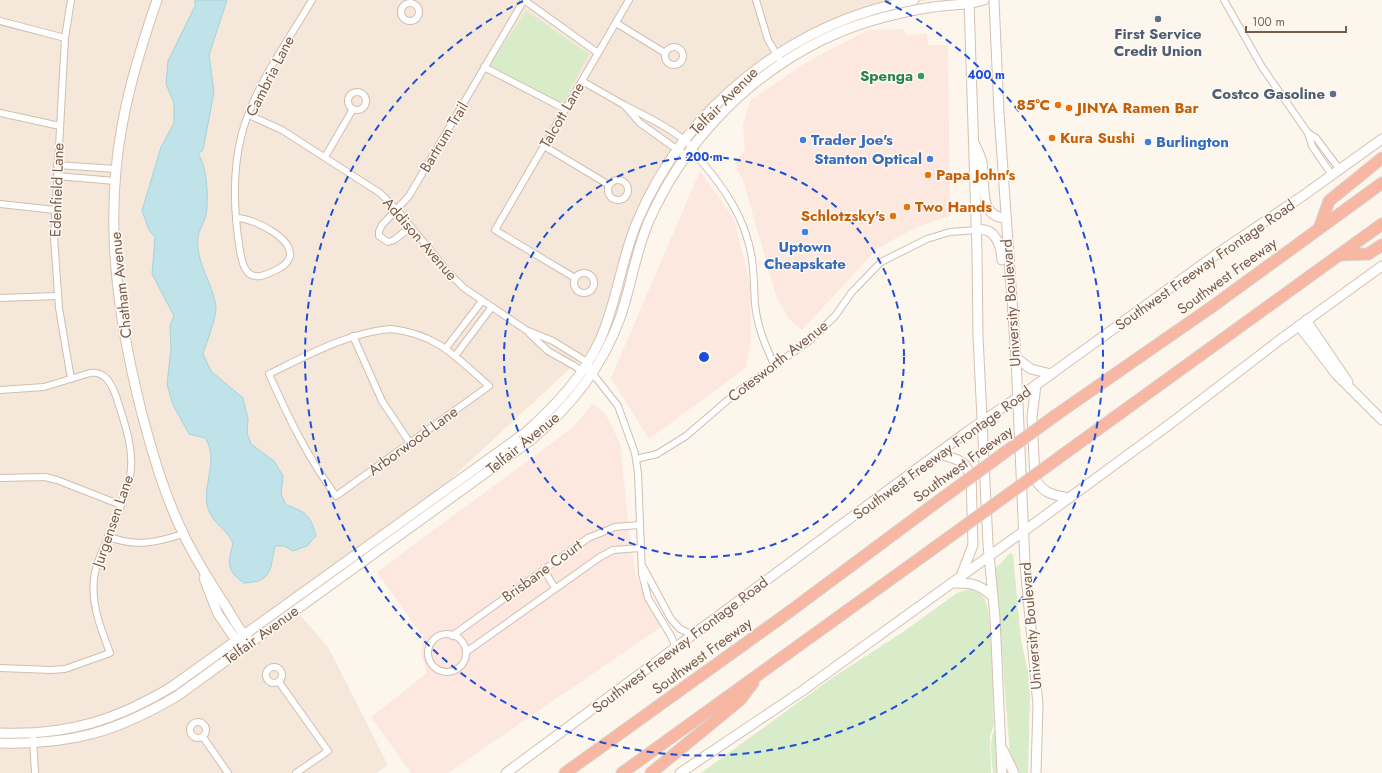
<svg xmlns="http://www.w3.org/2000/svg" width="1382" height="773" font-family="Jost,sans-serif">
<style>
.residential{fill:#f5e8da}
.commercial{fill:#fde8e0}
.green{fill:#d8ecc9}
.water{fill:#bfe3e8;stroke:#a5d3da}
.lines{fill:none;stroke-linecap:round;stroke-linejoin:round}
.street-casing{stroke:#d1beb0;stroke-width:8}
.secondary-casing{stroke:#d6c0b0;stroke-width:11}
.highway-casing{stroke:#dad1cd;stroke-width:13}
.street{stroke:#fff;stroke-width:6}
.secondary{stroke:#fff;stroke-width:9}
.highway{stroke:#f7b7a3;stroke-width:11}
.highway-bridge-casing{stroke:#dad1cd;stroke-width:13;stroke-linecap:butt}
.highway-bridge{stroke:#f7b7a3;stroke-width:11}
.ring{fill:none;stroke:#1d4ed8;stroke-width:2;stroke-dasharray:7 5}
.service-dot{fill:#5c6f8a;stroke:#fffaf3;stroke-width:1.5}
.leisure-dot{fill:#2e9e5b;stroke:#fffaf3;stroke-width:1.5}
.food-dot{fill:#e8710a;stroke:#fffaf3;stroke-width:1.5}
.shop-dot{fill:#3f7fe0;stroke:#fffaf3;stroke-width:1.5}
.labels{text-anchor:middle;stroke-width:3;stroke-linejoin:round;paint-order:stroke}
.service-label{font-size:15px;font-weight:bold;fill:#4e5e75;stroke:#fffaf3}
.street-label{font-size:15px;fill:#7a5c4d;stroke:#fffaf3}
.leisure-label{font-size:15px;font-weight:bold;fill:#27864d;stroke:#fffaf3;text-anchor:end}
.food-label{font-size:15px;font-weight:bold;fill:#c56008;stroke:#fffaf3;text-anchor:start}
.shop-label{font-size:15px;font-weight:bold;fill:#366cbe;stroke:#fffaf3;text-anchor:start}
.centre{fill:#1d4ed8;stroke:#fffaf3;stroke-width:2}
.ring-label{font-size:12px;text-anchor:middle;font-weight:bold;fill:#1d4ed8;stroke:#fffaf3;stroke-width:3;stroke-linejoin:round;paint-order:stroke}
</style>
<rect width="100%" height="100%" fill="#fdf6ec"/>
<path class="residential" d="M0,0H931L864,11L688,127L592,348L383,542L298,613L328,647L388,765L376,773H0Z"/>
<g class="commercial">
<path d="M903,29L906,35L927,34L928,45H948L950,216L919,226L878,248L802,330L789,319L777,299L742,177L737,171L736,160L745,150L743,125L750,101L803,64L868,30Z"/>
<path d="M700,171L734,219L750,284L751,341L746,368L649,439L611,378Z"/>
<path d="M593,404L605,413L620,443L630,538L636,576L661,627L448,773H411L371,717L427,673L421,653L423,637L377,572L572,428Z"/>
</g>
<g class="green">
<path d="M526,11L589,54L562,105L489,66Z"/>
<path d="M1010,553L1013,555L1021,640L1028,672L1030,697L1028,773H1019L1010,756L999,615L993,569L999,565Z"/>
<path d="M969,589C974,590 981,593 984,598C993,610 993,705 994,725L990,736L991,773H701L832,678L903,632L957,593Z"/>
<path d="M996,728L997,773H993C992,762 988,735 996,728Z"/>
</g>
<path class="water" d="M195,0H227L209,55L214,92L203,150L198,154C207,165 209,200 206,214C205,222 199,229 198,237C195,262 213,283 216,307C217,316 206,344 203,354L211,371L243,398L248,419L247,433L251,444L274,461L283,476L281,494L286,505C305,511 311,515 316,536L307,546L293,551L284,546H275C270,569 273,582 244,583C226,571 228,563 233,543C226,528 214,525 208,509C201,486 220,460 205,438L189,434L173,405L167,384L171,349L170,326L174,316L152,274L155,237L149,230L142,211L161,147L174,123V103L166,84L168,61L195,6Z"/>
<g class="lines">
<g class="street-casing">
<g id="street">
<path d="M524,0L598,53"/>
<path d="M756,0L768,40L782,63"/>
<path d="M1224,0L1262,67L1308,133L1312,146L1332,175"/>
<circle cx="410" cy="12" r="9"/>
<path d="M0,21L65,38"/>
<path d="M616,23L665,53"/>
<circle cx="674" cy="56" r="9"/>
<path d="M484,67L565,109"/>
<path d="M582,81C596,89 610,97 624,105C647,117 672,128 691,146C695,150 697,157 701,161C726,190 746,220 752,259C754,274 754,289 755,304C757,326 765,345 774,364"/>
<circle cx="357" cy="101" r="9"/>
<path d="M626,107L640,123L686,156"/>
<path d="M0,113L60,126"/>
<path d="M249,115L282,130L380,193L397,210L449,273L464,288L526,330L553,341L587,362L593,374L618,406L635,453L638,473L642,574L648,598L671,636L676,648"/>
<path d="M1308,133L1316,138L1340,170"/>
<path d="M544,146L609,185"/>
<path d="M325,157L353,109"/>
<path d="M57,165L116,169"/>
<path d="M57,176L115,181"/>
<circle cx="618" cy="190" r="10"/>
<path d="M0,204L55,210"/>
<path d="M236,218C252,217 303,242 287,262C283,268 268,274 261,276C245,279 242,262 240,251C234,214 232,174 241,137C253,88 287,43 312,0"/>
<path d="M411,227L394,240L388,242L379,236V231L382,225L409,196L524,0"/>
<circle cx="584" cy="283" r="10"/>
<path d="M575,278L495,230L629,0"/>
<path d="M0,298L58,296"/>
<path d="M391,329C437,334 456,357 489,386L336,496C308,458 288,417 269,374C306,356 349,332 391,329Z"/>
<path d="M529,333L548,351L585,372"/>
<path d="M353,336L382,401L410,443"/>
<path d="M446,348L482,301"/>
<path d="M455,356L491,308"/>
<path d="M71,379L59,308L54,237L65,38L71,0"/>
<path d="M0,390L44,387L90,373C105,371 111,383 116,396C124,421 135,450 130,476C126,496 117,515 110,533C104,548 95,564 94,579C91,606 101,628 110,653L65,669L51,670L0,668"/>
<path d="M636,459L657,454L686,436L736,393L809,341L835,316L852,292L881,262L927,239L950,232L976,230"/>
<path d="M0,478L45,477L57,480L121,505"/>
<path d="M108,536C134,548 158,542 183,534"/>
<path d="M643,567L671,619L680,629L694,635"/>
<path d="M544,570L555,588"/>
<circle cx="447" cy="653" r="19"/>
<path d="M452,636L588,538L615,527L639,525"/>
<path d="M466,652L600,557L613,550L640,548"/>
<circle cx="274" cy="675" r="8"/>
<path d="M279,682L328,751L296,773"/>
<circle cx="198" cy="730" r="8"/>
<path d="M203,737L228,773"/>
<path d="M33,739L35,773"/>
</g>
</g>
<g class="secondary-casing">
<g id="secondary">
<path d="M157,0C138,55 121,112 116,170C108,252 122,335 142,414C153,455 165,497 184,535C194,557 208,578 221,599C230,612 237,627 247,639"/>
<path d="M969,0L977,251L978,336L988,544L995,618L1002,773"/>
<path d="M994,0L999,113L1016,358L1025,564L1038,705L1036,773"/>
<path d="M975,145C978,151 981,157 982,163C986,182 977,216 1005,218"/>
<path d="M976,230C995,226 1001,245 1002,260"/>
<path d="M1306,320L1348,382"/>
<path d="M1299,326L1336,374L1382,420"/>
<path d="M1016,358L1031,369L1051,374"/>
<path d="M1036,385L1032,417L1035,478C1042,493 1053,495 1069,498"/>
<path d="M938,453L958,460L965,465L971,476L973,545L961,576"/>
<path d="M204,578L218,614L240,646"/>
<path d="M952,583C971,583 978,583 992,596"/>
<path d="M0,733C67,736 117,720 173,686L525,433C555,406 583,377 600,340C617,302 621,260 637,222C685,107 792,22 914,0"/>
<path d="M0,743C71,745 116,732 177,696L531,440C571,406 602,368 620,318C631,287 635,254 648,223C682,145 743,80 820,41C856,23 894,13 933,7C952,4 966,6 984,0"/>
<path d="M1003,750L1014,773"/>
<path d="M506,773L968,431L1036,385L1218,253L1304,195L1382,139"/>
<path d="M680,773L802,691L1035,523L1170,424L1281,339L1382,266"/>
</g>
</g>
<g class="highway-casing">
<g id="highway">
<path d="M1319,229L1329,201L1382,158"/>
<path d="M1340,255L1368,254L1382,245"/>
<path d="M1056,415L1213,306L1382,183"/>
<path d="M1068,451L1382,224"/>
<path d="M565,773L785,615L937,502"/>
<path d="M622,773L941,543"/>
<path d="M651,773L740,700L753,683"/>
</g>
</g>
<use href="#street" class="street"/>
<use href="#secondary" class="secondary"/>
<use href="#highway" class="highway"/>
<g class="highway-bridge-casing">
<g id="highway-bridge">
<path d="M937,502L1056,415"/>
<path d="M941,543L1068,451"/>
</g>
</g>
<use href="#highway-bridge" class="highway-bridge"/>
</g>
<g class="ring">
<circle cx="704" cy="357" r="200"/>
<path d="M885 1A399 399 0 1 1 523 1"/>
</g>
<g class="service-dot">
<circle cx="1158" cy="19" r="4"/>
<circle cx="1333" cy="94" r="4"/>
</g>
<circle class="leisure-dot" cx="921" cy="76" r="4"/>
<g class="food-dot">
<circle cx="1058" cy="105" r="4"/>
<circle cx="1069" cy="108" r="4"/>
<circle cx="1052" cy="138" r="4"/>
<circle cx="928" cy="175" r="4"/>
<circle cx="907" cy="207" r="4"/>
<circle cx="893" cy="216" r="4"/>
</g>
<g class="shop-dot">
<circle cx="803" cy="140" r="4"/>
<circle cx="1148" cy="142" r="4"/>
<circle cx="930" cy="159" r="4"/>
<circle cx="805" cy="232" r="4"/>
</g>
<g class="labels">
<g class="service-label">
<text x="1158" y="39">First Service<tspan x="1158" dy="17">Credit Union</tspan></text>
<text x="1325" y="99" text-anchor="end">Costco Gasoline</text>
</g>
<g class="street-label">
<text transform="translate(270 76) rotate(-63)" y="5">Cambria Lane</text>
<text transform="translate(724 101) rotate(-45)" y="5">Telfair Avenue</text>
<text transform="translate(562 115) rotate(-60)" y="5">Talcott Lane</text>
<text transform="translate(444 137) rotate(-59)" y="5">Bartrum Trail</text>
<text transform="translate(57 190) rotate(-88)" y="5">Edenfield Lane</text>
<text transform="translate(420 239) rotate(49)" y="5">Addison Avenue</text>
<text transform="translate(1205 265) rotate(-35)" y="5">Southwest Freeway Frontage Road</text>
<text transform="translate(1227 276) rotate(-36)" y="5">Southwest Freeway</text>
<text transform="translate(121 285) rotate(-96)" y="5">Chatham Avenue</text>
<text transform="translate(1011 303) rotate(-94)" y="5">University Boulevard</text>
<text transform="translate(778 361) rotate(-38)" y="5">Cotesworth Avenue</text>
<text transform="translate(413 441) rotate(-36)" y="5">Arborwood Lane</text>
<text transform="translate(523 443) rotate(-39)" y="5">Telfair Avenue</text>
<text transform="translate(942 453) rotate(-36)" y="5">Southwest Freeway Frontage Road</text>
<text transform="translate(963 464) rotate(-36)" y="5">Southwest Freeway</text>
<text transform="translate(113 521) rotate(-71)" y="5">Jurgensen Lane</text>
<text transform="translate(542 571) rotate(-36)" y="5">Brisbane Court</text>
<text transform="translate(1031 626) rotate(-95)" y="5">University Boulevard</text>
<text transform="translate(261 635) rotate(-36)" y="5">Telfair Avenue</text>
<text transform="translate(680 645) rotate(-37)" y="5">Southwest Freeway Frontage Road</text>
<text transform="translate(702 656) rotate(-36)" y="5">Southwest Freeway</text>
</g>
<g class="leisure-label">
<text x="913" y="81">Spenga</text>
</g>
<g class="food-label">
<text x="1050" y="110" text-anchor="end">85°C</text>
<text x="1077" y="113">JINYA Ramen Bar</text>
<text x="1060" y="143">Kura Sushi</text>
<text x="936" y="180">Papa John's</text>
<text x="915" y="212">Two Hands</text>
<text x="885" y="221" text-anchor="end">Schlotzsky's</text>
</g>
<g class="shop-label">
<text x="811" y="145">Trader Joe's</text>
<text x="1156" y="147">Burlington</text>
<text x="922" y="164" text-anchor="end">Stanton Optical</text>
<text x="805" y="252" text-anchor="middle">Uptown<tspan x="805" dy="17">Cheapskate</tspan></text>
</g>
</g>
<circle cx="704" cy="357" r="6" class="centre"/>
<g class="ring-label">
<text x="986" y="79">400 m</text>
<text x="704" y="161">200 m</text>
</g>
<path d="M1246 26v6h100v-6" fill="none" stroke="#7a5c4d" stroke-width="2"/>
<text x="1252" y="26" font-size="12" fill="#7a5c4d" stroke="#fffaf3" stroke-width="3" paint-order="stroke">100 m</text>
</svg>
